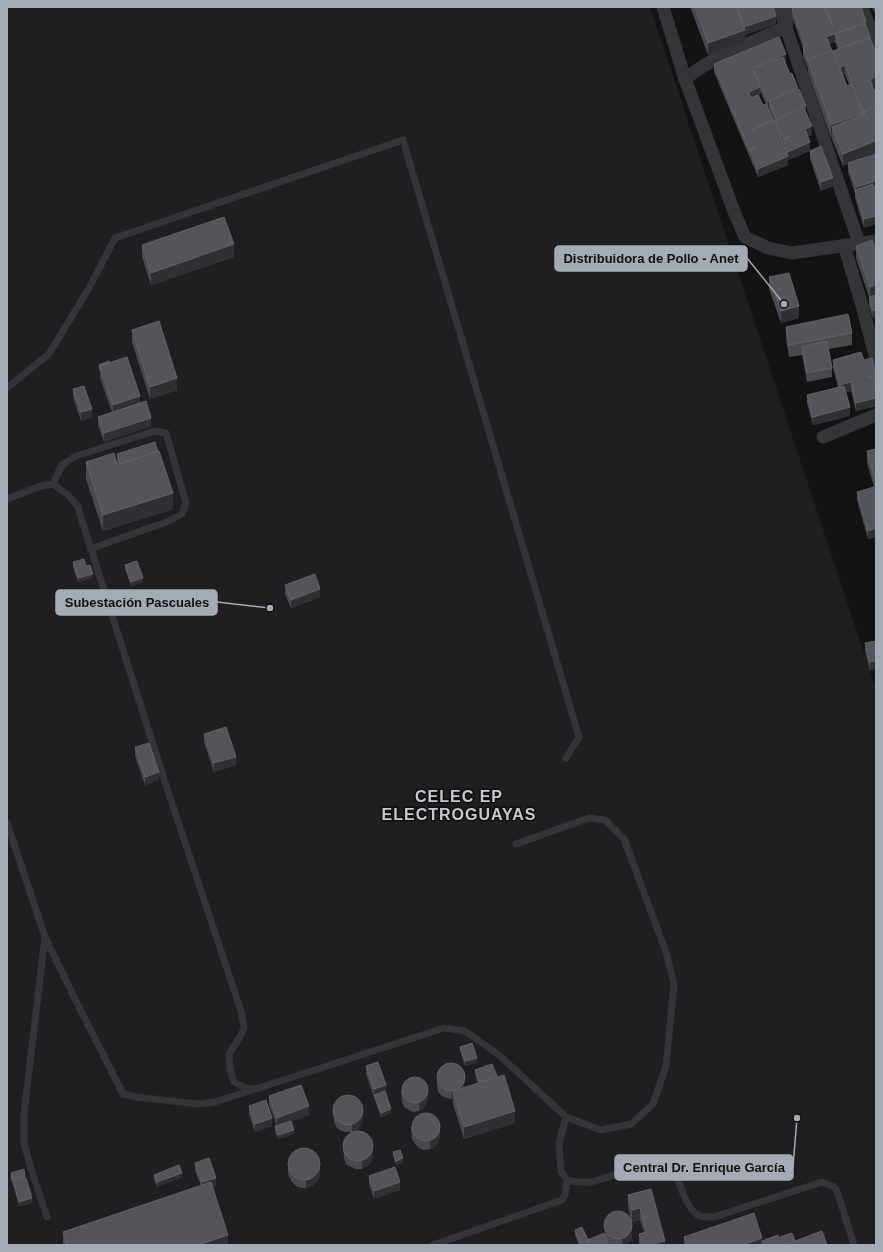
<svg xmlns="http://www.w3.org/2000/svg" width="883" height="1252" font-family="Arial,sans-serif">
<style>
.built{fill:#1f1f21}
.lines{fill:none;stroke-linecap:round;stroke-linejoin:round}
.lane{stroke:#343539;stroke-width:7}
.street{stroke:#343539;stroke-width:13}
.wall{fill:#494a4f;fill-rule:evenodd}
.shaded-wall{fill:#2f3033}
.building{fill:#53555a;stroke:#606268}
.labels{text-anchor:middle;stroke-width:3;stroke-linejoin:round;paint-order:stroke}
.district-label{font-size:16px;font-weight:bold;letter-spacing:1px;fill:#c6cad0;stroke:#0e0e0f}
.leader{fill:none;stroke:#a5abb4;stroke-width:1.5}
.callout-dot{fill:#a5abb4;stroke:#0e0e0f;stroke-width:1.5}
.callout{fill:#a5abb4;stroke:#a5abb4;stroke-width:1.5}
.callout-label{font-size:13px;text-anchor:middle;font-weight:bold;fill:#111}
</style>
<rect width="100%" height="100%" fill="#131314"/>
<path class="built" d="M7,7H650L876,689V1245H7Z"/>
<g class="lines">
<g class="lane">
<path d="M7,388L49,354L89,288L115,238L403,140L579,737L566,758"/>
<path d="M53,484L58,473L63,464L76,456L155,431L166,433L186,503L182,514L169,521L90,549"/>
<path d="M7,499L41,486L53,484L67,494L77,505L165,782L242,1014L244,1028L240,1037L229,1054L230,1070L234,1082L245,1088L256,1089L444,1028L465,1031L499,1055L566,1117L601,1130L631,1124L653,1104L666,1066L674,984L666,952L624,839L605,820L589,818L516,844"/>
<path d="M7,823L45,937L24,1113V1143L31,1169L47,1217"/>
<path d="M45,937L77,1003L123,1094L136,1097L198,1104L215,1102L252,1090"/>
<path d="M566,1117L559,1144L561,1171L567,1180C576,1182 586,1184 595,1181C619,1175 643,1161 669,1160L672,1162C677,1176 686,1209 698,1215C703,1218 709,1217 714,1217L822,1182L834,1187L837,1191L854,1245"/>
<path d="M433,1245L562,1200L565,1195L567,1180"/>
</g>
<g class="street">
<path d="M663,7L685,79L735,214L745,237L768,248L792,253L876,241"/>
<path d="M779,7L859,243"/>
<path d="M862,7L876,45"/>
<path d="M685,79C713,56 753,42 786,27L790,10L794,7"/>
<path d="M844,245L863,309L876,359"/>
<path d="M823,437L876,415"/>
</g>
</g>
<g class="wall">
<path d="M691,7H773L776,24L745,35V42L708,55L691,9Z"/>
<path d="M861,7L866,26L876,53V86L873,87L874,90L876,89V224L864,228L855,198V193L848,172V164L843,166L832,139V137L831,138L808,72V69L803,56V48L792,16V8ZM835,42L838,50L833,51H832L829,44ZM845,74L849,85L847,86L842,75ZM875,153V155L856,161Z"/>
<path d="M872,7H876V16Z"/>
<path d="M786,62L785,63L790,74L798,89L806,113L812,135L808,136L810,151L788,160V165L758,177L714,72V64ZM760,91L766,104L763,105L759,96H760ZM769,109L774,121H773Z"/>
<path d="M810,151L833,186L821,191L810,159Z"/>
<path d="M142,245L234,257L151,285L142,257Z"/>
<path d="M856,246L875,247L873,319L869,305V297L856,258Z"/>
<path d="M769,277L799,318L781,323L769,289Z"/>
<path d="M786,327L852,333V345L828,349L832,368V377L807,382L802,355L789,357L786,339Z"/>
<path d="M132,330L177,390L150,399L132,342Z"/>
<path d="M833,360H864L876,373V406L856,411L851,391L846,392L850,416L813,425L807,403V395L838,387L833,368Z"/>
<path d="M110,362L140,403L151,426L104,442L98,425V417L112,412L100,378V373L99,369V365Z"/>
<path d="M73,389L92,417L81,421L73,397Z"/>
<path d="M876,449V537L868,539L857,500V492L874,487L867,463V451Z"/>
<path d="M117,454L173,509L103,531L86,479V462H117Z"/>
<path d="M73,562L86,566L93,578L78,582L73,567Z"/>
<path d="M125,565L143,582L131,586L125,569Z"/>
<path d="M285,585L320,597L291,608L285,594Z"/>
<path d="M876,641L870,671L865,652V643Z"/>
<path d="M204,734L236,765L214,772L204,742Z"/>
<path d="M135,747L159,780L145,785L135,756Z"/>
<path d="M460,1047L477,1062L465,1066L460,1051Z"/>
<path d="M366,1066L386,1093L391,1113L381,1117L366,1074Z"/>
<path d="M475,1070L497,1078L515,1123L464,1139L453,1104V1099L447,1098L442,1096L438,1092L437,1086V1078L464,1088L478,1084L475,1074Z"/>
<path d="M401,1089L428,1099L426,1104L423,1108L419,1111L413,1112L409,1110L404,1107L402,1102Z"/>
<path d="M269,1096L309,1115L277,1126L269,1104Z"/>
<path d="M249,1106L272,1126L255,1132L249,1114Z"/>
<path d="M333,1108L363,1120L361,1125L357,1130L352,1132H346L341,1131L336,1127L334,1122Z"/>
<path d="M275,1126L294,1134L278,1139L275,1131Z"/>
<path d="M411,1126L440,1137L438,1142L435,1147L430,1149L424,1150L419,1148L415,1144L412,1139Z"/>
<path d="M343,1144L373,1156L371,1162L367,1166L362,1169H356L351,1167L346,1164L344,1158Z"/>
<path d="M393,1152L403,1163L396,1165L393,1156Z"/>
<path d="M195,1163L216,1186L213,1187L228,1245H63V1232L201,1186L195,1171Z"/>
<path d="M288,1163L320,1172L319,1178L316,1182L312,1186L306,1188H301L296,1186L292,1182L289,1177L288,1172Z"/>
<path d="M764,1164L785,1174L767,1179L764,1168Z"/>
<path d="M11,1173L25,1178L32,1203L19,1206L13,1184H12L11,1177Z"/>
<path d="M154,1175L182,1177L157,1187L154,1179Z"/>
<path d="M369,1176L400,1190L374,1199L369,1184Z"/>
<path d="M651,1189L665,1245H639V1234L644,1232L640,1220L632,1222V1235L631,1240L626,1245H611L608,1243L609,1245H579L575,1235V1230L588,1240L605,1234V1224L631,1220L628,1207V1195Z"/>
<path d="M684,1237L762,1240L780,1241V1237L795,1241L827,1245H684Z"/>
</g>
<g class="shaded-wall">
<path d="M776,16V24L745,35V42L708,55V43L744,27Z"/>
<path d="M866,22V30L835,34V42L805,54V45Z"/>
<path d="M870,37V45L840,56V48Z"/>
<path d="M786,54V62L756,75L754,70V78L753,70V68Z"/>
<path d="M845,65V74L839,76V68Z"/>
<path d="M876,77V86L870,88V79Z"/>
<path d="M760,87V96L749,100V92Z"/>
<path d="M798,88V96L769,101V109H768V101Z"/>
<path d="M806,106V114L776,121V119Z"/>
<path d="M863,113V114L832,127V137L831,138V125Z"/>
<path d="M812,126V135L805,138V129Z"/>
<path d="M875,141V153L843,166V154Z"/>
<path d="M810,142V151L788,160V165L758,177V169L788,157V152Z"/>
<path d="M833,178V186L821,191V182Z"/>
<path d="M876,181V189L856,192V187Z"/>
<path d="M876,216V224L864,228V219Z"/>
<path d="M234,244V257L151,285V273Z"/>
<path d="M876,285V298L870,299V287Z"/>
<path d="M799,306V318L781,323V311Z"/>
<path d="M876,310V318L873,319V311Z"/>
<path d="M177,378V390L150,399V387Z"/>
<path d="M851,382V391L840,394V385Z"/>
<path d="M140,396V408L113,417V405Z"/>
<path d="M876,398V406L856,411V403Z"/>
<path d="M850,407V416L813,425V417Z"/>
<path d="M92,409V417L81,421V412Z"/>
<path d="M151,418V426L104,442V433Z"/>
<path d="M173,493V509L103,531V515Z"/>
<path d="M876,528V537L868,539V531Z"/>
<path d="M93,574V578L78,582V578Z"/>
<path d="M143,578V582L131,586V582Z"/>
<path d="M320,589V597L291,608V600Z"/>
<path d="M876,661V669L870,671V662Z"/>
<path d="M236,757V765L214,772V763Z"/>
<path d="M159,772V780L145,785V777Z"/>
<path d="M477,1058V1062L465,1066V1061Z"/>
<path d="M465,1075L464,1089L453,1091V1099H452V1091Z"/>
<path d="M497,1076V1080L479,1086V1082Z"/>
<path d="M386,1085V1093L375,1097L374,1095V1097V1089Z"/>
<path d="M428,1091V1099L426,1104L423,1108L419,1111V1103Z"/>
<path d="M309,1106V1115L277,1126V1118Z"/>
<path d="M391,1109V1113L381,1117V1113Z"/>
<path d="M363,1111V1120L361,1125L357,1130L352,1132V1124Z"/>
<path d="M515,1111V1123L464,1139V1127Z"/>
<path d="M272,1118V1126L255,1132V1124Z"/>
<path d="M440,1129V1137L438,1142L435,1147L430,1149V1141Z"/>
<path d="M294,1130V1134L278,1139V1135Z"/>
<path d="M373,1148V1156L371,1162L367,1166L362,1169V1160Z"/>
<path d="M403,1158V1163L396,1165V1161Z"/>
<path d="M320,1164V1172L319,1178L316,1182L312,1186L306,1188V1180Z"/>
<path d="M785,1169V1174L767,1179V1175Z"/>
<path d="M182,1173V1177L157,1187V1182Z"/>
<path d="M25,1177V1181H13V1184H12V1180Z"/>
<path d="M216,1178V1186L202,1191V1182Z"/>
<path d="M400,1182V1190L374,1199V1191Z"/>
<path d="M32,1198V1203L19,1206V1202Z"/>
<path d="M640,1208V1220L632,1222V1210Z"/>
<path d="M632,1227V1235L631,1240L627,1244L622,1245V1239Z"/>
<path d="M228,1235V1245H198Z"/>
<path d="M762,1238V1245H742Z"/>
<path d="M665,1241V1245H650Z"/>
<path d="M588,1243V1245H582Z"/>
</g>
<g class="building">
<path d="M695,7H737L745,30L708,43Z"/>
<path d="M737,7H773L776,16L744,27Z"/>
<path d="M795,7H825L832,26H833L828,13L825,7H861L866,22L805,45L792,8Z"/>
<path d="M865,23L870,37L840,48L835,34Z"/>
<path d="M779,37L786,54L753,68L783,57L790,74L792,73L798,88L768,101L754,70H753L760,87L749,92L751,98L758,95L763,105L766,104L773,120L752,130L775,120L781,136L780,137L788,156L758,169L750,150L756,147L749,150L714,64Z"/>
<path d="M827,38L832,51L808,60V61L803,47Z"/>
<path d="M870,38L876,53V77L870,79L874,90L876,89V106L864,111V114H863L845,65L839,68L833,51Z"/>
<path d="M833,50L847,86L852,84L863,113L831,125L808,60Z"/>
<path d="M799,89L806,106L776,119L769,101Z"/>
<path d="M876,106V144L875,141L843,154L832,127L864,114L867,119L864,111Z"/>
<path d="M804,108L812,126L805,129L810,142L788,152L783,140L791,136L784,139L776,120Z"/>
<path d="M821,146L833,178L821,182L810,151Z"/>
<path d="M876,154V181L856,187L848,163Z"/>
<path d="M873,184V187L876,186V216L864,219L855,190Z"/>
<path d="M224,217L234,244L151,273L142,245Z"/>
<path d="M872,240L875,247L876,246V285L870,287L856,246Z"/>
<path d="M789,273L799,306L781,311L769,277Z"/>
<path d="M876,295V310L873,311L869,297Z"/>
<path d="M848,314L852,333L789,345L786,327Z"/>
<path d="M159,321L177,378L150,387L132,330Z"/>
<path d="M827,341L832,368L807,373L802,347Z"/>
<path d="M861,352L864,360L872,358L876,373V375L868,377V378L876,376V398L856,403L851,382L840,385L833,360Z"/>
<path d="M127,357L140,396L113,405L100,366Z"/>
<path d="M109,361L110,362L100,366V369L99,365Z"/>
<path d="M84,386L92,409L81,412L73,389Z"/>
<path d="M844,386L850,407L813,417L807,395Z"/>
<path d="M146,401L151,418L104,433L98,417Z"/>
<path d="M155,442L158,452L120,464L117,454Z"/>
<path d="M876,449V483L867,451Z"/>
<path d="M159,451L173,493L103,515L86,462L114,453L117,465Z"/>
<path d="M874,487L876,493V528L868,531L857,492Z"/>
<path d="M84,559L86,566L90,565L93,574L78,578L73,562Z"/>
<path d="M137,561L143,578L131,582L125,565Z"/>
<path d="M315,574L320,589L291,600L285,585Z"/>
<path d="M876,641V661L870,662L865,643Z"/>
<path d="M226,727L236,757L214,763L204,734Z"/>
<path d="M149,743L159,772L145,777L135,747Z"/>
<path d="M472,1043L477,1058L465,1061L460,1047Z"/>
<path d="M378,1062L386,1085L374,1089L366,1066Z"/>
<circle cx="451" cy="1077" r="14"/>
<path d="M492,1064L497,1076L479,1082L475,1070Z"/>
<path d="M504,1075L515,1111L464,1127L453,1091Z"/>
<circle cx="415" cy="1090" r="13"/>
<path d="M301,1085L309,1106L277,1118L269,1096Z"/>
<path d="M385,1091L391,1109L381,1113L374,1095Z"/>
<circle cx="348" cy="1110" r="15"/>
<path d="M266,1100L272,1118L255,1124L249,1106Z"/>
<circle cx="426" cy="1127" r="14"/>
<path d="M291,1121L294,1130L278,1135L275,1126Z"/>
<circle cx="358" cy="1146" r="15"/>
<circle cx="304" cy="1164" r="16"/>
<path d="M400,1150L403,1158L396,1161L393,1152Z"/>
<path d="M209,1158L216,1178L202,1182L195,1163Z"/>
<path d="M179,1165L182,1173L157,1182L154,1175Z"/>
<path d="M395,1167L400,1182L374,1191L369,1176Z"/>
<path d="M24,1169L25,1177L12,1180L11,1173Z"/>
<path d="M26,1178L32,1198L19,1202L13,1181Z"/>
<path d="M211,1182L228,1235L198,1245H67L63,1232Z"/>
<path d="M651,1189L665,1241L650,1245H642L639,1234L647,1232L640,1208L632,1210L628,1195Z"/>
<circle cx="618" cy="1225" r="14"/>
<path d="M754,1213L762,1238L742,1245H687L684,1237Z"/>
<path d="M582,1227L588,1240V1243L581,1245L575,1230Z"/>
<path d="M822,1231L827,1245H787V1244Z"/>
<path d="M604,1233L609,1245H590L588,1240Z"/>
<path d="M792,1233L795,1241L787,1244V1245H786V1244L783,1245L780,1237Z"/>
<path d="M778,1235L781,1245H763L762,1241Z"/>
</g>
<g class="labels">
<g class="district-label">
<text x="459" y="802">CELEC EP<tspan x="459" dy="18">ELECTROGUAYAS</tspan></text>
</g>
</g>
<path class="leader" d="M784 304L747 258M270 608L217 602M797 1118L793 1167"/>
<g class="callout-dot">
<circle cx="784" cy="304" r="4"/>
<circle cx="270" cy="608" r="4"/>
<circle cx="797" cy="1118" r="4"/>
</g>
<g class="callout">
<rect x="555" y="246" width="192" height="25" rx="4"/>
<rect x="56" y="590" width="161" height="25" rx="4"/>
<rect x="615" y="1155" width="178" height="25" rx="4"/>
</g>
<g class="callout-label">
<text x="651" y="263">Distribuidora de Pollo - Anet</text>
<text x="137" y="607">Subestación Pascuales</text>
<text x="704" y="1172">Central Dr. Enrique García</text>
</g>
<rect width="883" height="1252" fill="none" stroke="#a5abb4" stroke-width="16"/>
</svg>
